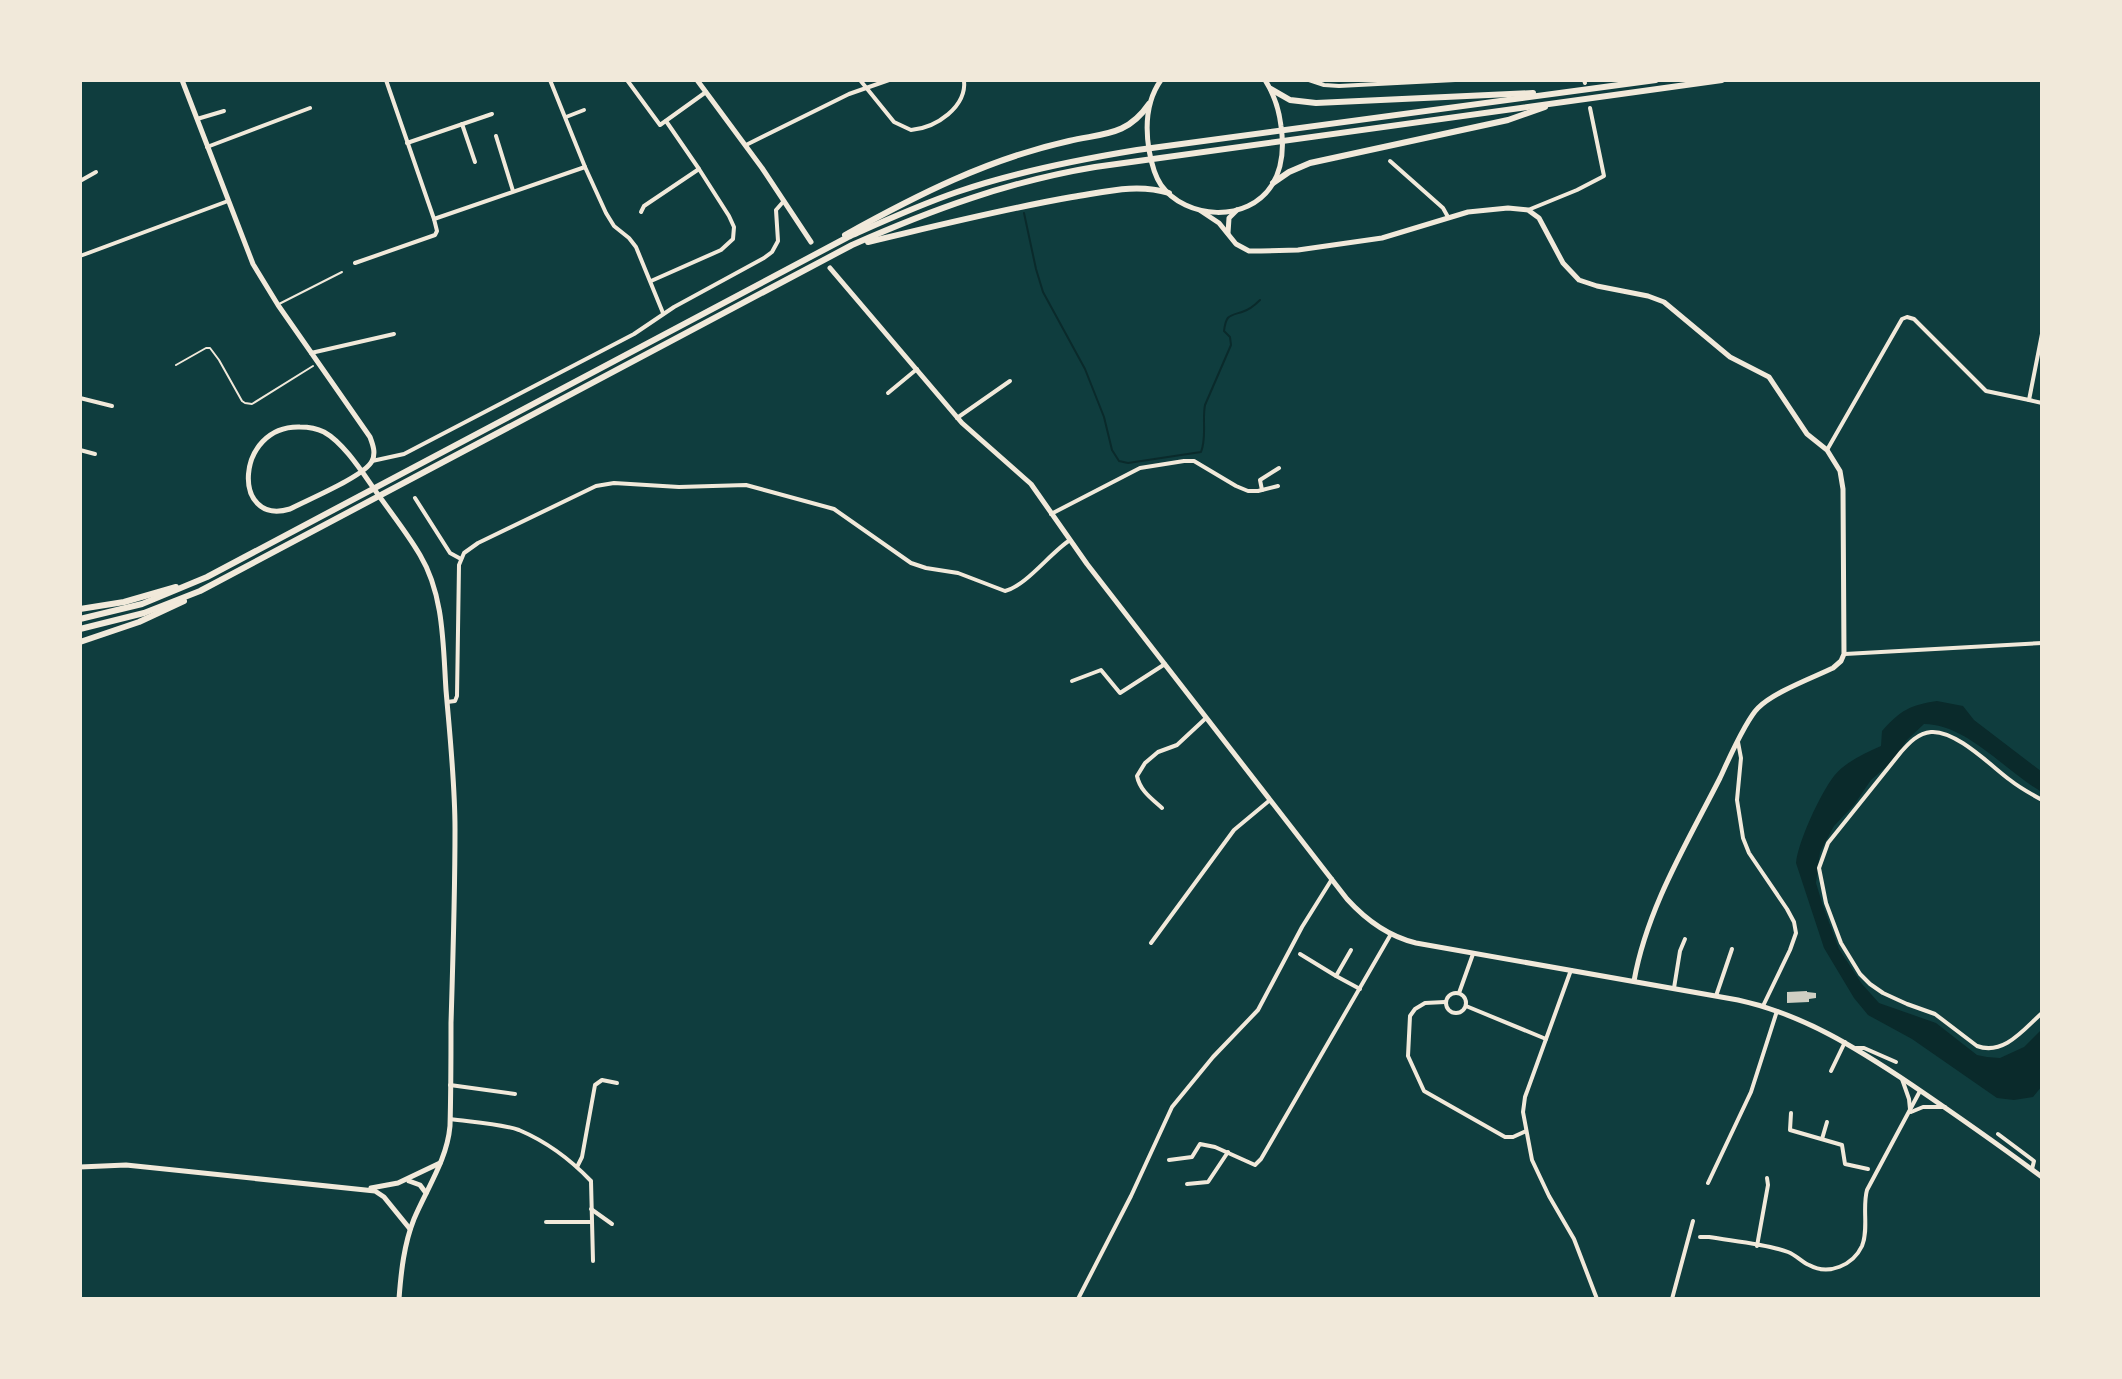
<svg xmlns="http://www.w3.org/2000/svg" width="2122" height="1379" font-family="'PT Sans Narrow',sans-serif">
<style>
.water{fill:#0a2a2b}
.lines{fill:none;stroke-linecap:round;stroke-linejoin:round}
.stream{stroke:#0a2a2b;stroke-width:2}
.building{fill:#cfcfc3}
.path{stroke:#f1e9da;stroke-width:2}
.service{stroke:#f1e9da;stroke-width:2}
.minor{stroke:#f1e9da;stroke-width:4}
.tertiary{stroke:#f1e9da;stroke-width:5}
.secondary{stroke:#f1e9da;stroke-width:5}
.trunk{stroke:#f1e9da;stroke-width:6}
</style>
<rect width="100%" height="100%" fill="#0f3d3e"/>
<path class="water" d="M1937,701L1963,706L1974,720L2042,772V792C2006,772 1967,724 1924,724L1907,740L1893,761L1871,780L1854,805L1834,826L1820,852L1816,883L1823,906L1839,949L1862,984L1879,1003L1936,1023L1977,1055L1987,1057L2000,1058L2024,1047L2042,1029V1086L2033,1097L2014,1100L1997,1098L1912,1039L1868,1015L1854,998L1824,948L1796,863C1798,842 1820,794 1834,776C1845,762 1865,753 1881,746L1882,731C1901,710 1910,705 1937,701Z"/>
<g class="lines">
<path class="stream" d="M1024,213L1036,269L1043,292L1085,369L1104,417L1112,450L1119,461L1128,463L1201,452C1207,437 1202,421 1205,405L1231,345L1230,337L1224,331C1226,315 1229,316 1242,312C1249,310 1255,305 1260,300"/>
</g>
<path class="building" d="M1807,991V992L1816,993V998L1809,999V1002L1787,1003V992Z"/>
<g class="lines">
<path class="path" d="M176,365L206,348H210L219,360L242,401L245,403L252,404L313,366"/>
<path class="service" d="M279,304L342,272"/>
<g class="minor">
<path d="M386,80L434,219"/>
<path d="M550,80L585,167L606,213L614,226L629,238L636,247L663,313"/>
<path d="M627,80L660,125L706,92"/>
<path d="M860,80L894,122L911,130C936,128 967,107 964,80"/>
<path d="M1309,80L1324,85L1339,86L1455,80"/>
<path d="M1584,80L1585,83"/>
<path d="M566,117L584,110"/>
<path d="M197,119L224,111"/>
<path d="M462,124L475,162"/>
<path d="M496,136L513,191"/>
<path d="M407,143L492,114"/>
<path d="M746,145L849,94L889,80"/>
<path d="M207,147L310,108"/>
<path d="M1390,161L1443,208L1448,217"/>
<path d="M80,181L96,172"/>
<path d="M1528,210L1577,190L1604,176L1590,108"/>
<path d="M641,212L644,206L699,169L666,121"/>
<path d="M80,256L228,201"/>
<path d="M355,263L435,235L437,231L434,219L585,167"/>
<path d="M651,281L721,250L733,239L734,227L729,216L699,169"/>
<path d="M2042,334L2029,400L2042,403"/>
<path d="M311,353L394,334"/>
<path d="M888,393L917,369"/>
<path d="M80,398L112,406"/>
<path d="M957,418L1010,381"/>
<path d="M80,450L95,454"/>
<path d="M1827,450L1902,319L1907,317L1914,319L1986,391L2029,400"/>
<path d="M372,461L404,454L634,334L674,307L764,258L772,252L778,241L776,210L783,202"/>
<path d="M1262,490L1260,480L1279,468"/>
<path d="M415,498L450,553L461,559"/>
<path d="M1051,514L1140,468L1184,461H1194L1236,486L1248,491H1258L1278,486"/>
<path d="M1845,654L2042,643"/>
<path d="M1072,681L1101,670L1120,693L1165,664"/>
<path d="M447,702L455,701L457,696L459,565L464,553L478,543L596,486L614,483L679,487L746,485L834,509L911,563L926,568L958,573L1005,591C1026,586 1050,553 1070,540"/>
<path d="M1738,742L1741,758L1737,800L1743,838L1749,853L1787,909L1794,922L1796,933L1790,950L1763,1006"/>
<path d="M2042,800C2031,794 2020,788 2010,780C1991,766 1956,730 1931,732C1918,733 1909,743 1901,752L1828,843L1819,868L1826,903L1841,943L1860,974L1870,984L1883,993L1907,1004L1935,1014L1977,1046C2004,1056 2024,1029 2042,1013"/>
<path d="M1162,808C1152,799 1140,791 1137,776L1145,763L1158,752L1177,745L1206,718"/>
<path d="M1151,943L1234,830L1270,800"/>
<path d="M1351,950L1336,976L1360,989"/>
<path d="M1300,954L1336,976"/>
<path d="M1571,970L1525,1097L1523,1112L1532,1160L1549,1196L1574,1239L1597,1299"/>
<path d="M1674,988L1680,951L1685,939"/>
<circle cx="1456" cy="1003" r="10"/>
<path d="M1459,993L1473,954"/>
<path d="M1716,996L1732,949"/>
<path d="M1445,1002L1425,1003L1415,1009L1410,1016L1408,1056L1424,1091L1505,1137H1513L1526,1131"/>
<path d="M1466,1006L1546,1039"/>
<path d="M1856,1048H1864L1896,1062"/>
<path d="M1831,1071L1845,1042"/>
<path d="M1902,1079L1909,1099L1910,1109"/>
<path d="M450,1085L515,1094"/>
<path d="M1911,1112L1923,1107H1945"/>
<path d="M1791,1113L1790,1130L1842,1145L1845,1164L1868,1169"/>
<path d="M450,1119C472,1122 498,1123 519,1130C545,1141 571,1160 591,1181L593,1261"/>
<path d="M1998,1134L2034,1161L2032,1169"/>
<path d="M1822,1139L1827,1122"/>
<path d="M1169,1160L1192,1157L1200,1144L1215,1147L1255,1165L1261,1159L1391,934"/>
<path d="M577,1167L582,1157L595,1085L602,1080L617,1083"/>
<path d="M1708,1183L1751,1092L1777,1011"/>
<path d="M1187,1184L1208,1182L1228,1152"/>
<path d="M591,1209L612,1224"/>
<path d="M546,1222H592"/>
<path d="M1700,1237H1709C1732,1241 1767,1244 1788,1252C1796,1255 1802,1262 1809,1265C1829,1276 1853,1265 1862,1246C1869,1229 1862,1208 1867,1190L1920,1091"/>
<path d="M1757,1246L1768,1185L1767,1178"/>
<path d="M1078,1299L1131,1196L1172,1107L1213,1057L1258,1010L1302,927L1332,879"/>
<path d="M1672,1299L1693,1221"/>
</g>
<g class="tertiary">
<path d="M182,80L253,264L278,305L370,437C373,445 376,453 372,461C365,476 307,500 290,509C231,527 235,425 300,427C308,427 316,428 324,432C346,444 367,480 382,500C395,518 409,536 420,555C444,595 443,645 446,690C450,737 455,783 455,829C455,894 453,959 451,1023C451,1058 451,1092 450,1126C447,1160 427,1188 414,1219C404,1244 401,1272 399,1299"/>
<path d="M697,80L762,168L811,242"/>
<path d="M1161,80C1146,101 1145,125 1149,150C1151,161 1154,175 1161,185C1186,220 1248,223 1272,185C1283,167 1284,146 1281,126C1279,109 1274,94 1265,80"/>
<path d="M1201,211L1219,223L1236,244L1249,251H1261L1298,250L1382,238L1468,212L1508,208L1528,210L1539,218L1563,263L1579,280L1597,286L1648,296L1664,302L1730,357L1769,377L1807,434L1827,450L1840,471L1843,489L1844,654L1841,661L1833,668C1812,678 1774,692 1758,708C1745,721 1728,761 1720,778C1687,843 1647,908 1634,981"/>
<path d="M1228,233L1229,218L1237,210"/>
<path d="M80,1167L126,1165L375,1191L384,1197L410,1229"/>
<path d="M409,1181L420,1185L426,1193"/>
<path d="M371,1188L398,1183L440,1163"/>
</g>
<path class="secondary" d="M830,268L962,423L1031,484L1087,564L1347,899C1366,920 1387,936 1416,943L1738,1000C1803,1014 1858,1049 1912,1085C1956,1115 1999,1145 2042,1177"/>
<g class="trunk">
<path d="M1271,89L1290,100L1316,103L1533,93"/>
<path d="M1273,183L1289,172L1310,163L1508,120L1545,107"/>
<path d="M845,235C917,195 988,159 1069,141C1104,133 1127,136 1149,104"/>
<path d="M868,242C936,226 1003,209 1072,197C1105,192 1136,183 1169,193"/>
<path d="M80,609L124,602L176,587"/>
<path d="M80,619L142,604L207,577L848,237C884,221 919,205 957,192C1015,172 1076,160 1137,150L1656,80"/>
<path d="M80,629L144,613L200,591L852,245C931,210 1010,181 1095,167L1722,80"/>
<path d="M80,642L139,622L184,601"/>
</g>
</g>
<rect width="2122" height="1379" fill="none" stroke="#f1e9da" stroke-width="164"/>
</svg>
